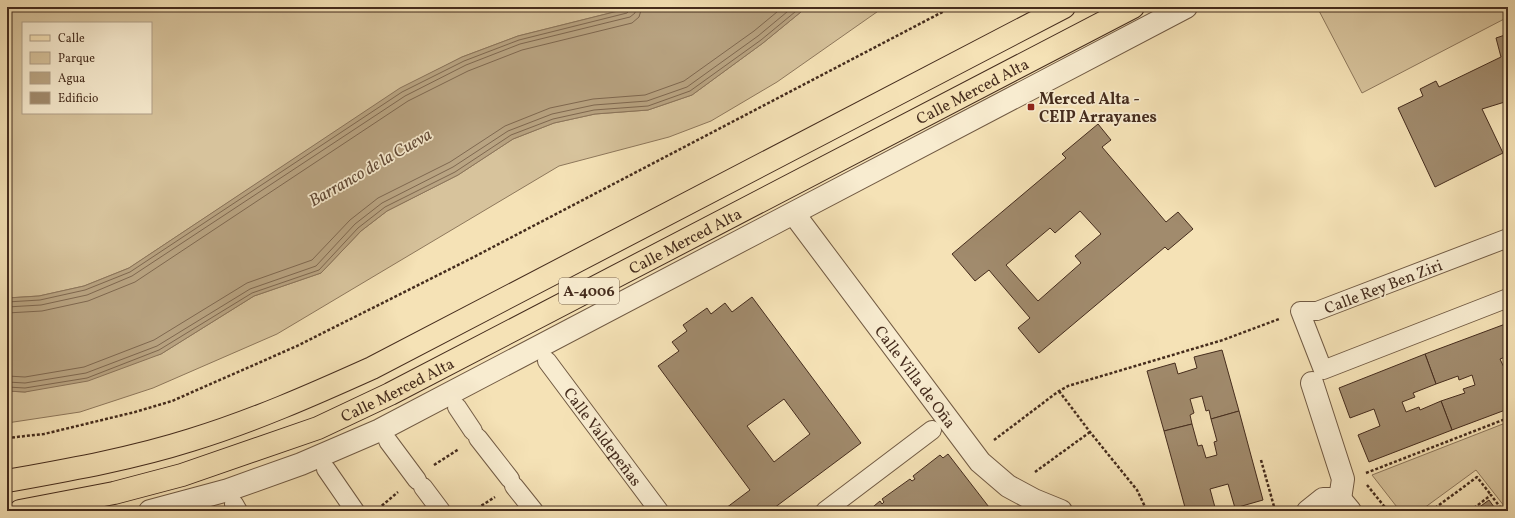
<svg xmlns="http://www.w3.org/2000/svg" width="1515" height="518" font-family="Vollkorn,serif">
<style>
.green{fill:#d7c39c;stroke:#8e785c;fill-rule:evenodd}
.water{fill:#b9a482;stroke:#8b745a}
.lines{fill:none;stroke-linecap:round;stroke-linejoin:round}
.shore{stroke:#7f6850;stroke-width:1}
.building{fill:#a18b6d;stroke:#452c1d;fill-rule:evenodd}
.pedestrian-casing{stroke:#715a43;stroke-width:20}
.minor-casing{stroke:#715a43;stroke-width:24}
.primary-casing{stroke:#452c1d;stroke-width:24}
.path{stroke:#452c1d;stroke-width:2.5;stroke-dasharray:3 2;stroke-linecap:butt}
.pedestrian{stroke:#f8ecd0;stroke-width:18}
.minor{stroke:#f8ecd0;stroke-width:22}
.primary{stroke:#f5e2b6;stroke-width:22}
.poi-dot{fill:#8f2418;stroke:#f8ecd0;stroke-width:1.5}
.labels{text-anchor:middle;stroke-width:3.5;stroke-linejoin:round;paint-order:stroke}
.shield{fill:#f8ecd0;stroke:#7b6653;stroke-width:1}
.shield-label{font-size:15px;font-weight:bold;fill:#452c1d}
.street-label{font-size:16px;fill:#452c1d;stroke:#f8ecd0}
.poi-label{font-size:16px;font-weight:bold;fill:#452c1d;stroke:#f8ecd0;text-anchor:start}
.water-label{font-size:17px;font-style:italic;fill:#624a36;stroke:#f8ecd0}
</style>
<rect width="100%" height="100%" fill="#f5e2b6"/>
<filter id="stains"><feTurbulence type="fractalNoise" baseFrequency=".005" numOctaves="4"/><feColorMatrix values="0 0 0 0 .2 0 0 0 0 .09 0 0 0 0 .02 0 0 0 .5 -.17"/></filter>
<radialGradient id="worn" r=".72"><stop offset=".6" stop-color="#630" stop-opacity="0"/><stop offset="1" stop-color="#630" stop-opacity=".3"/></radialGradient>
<g class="green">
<path d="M7,7H634L518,36L462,57L400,89L129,268L84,286L39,296L7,298ZM23,23H151V113H23Z"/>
<path d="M807,7H884L777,82L711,121L669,137L559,166L277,334L153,388L80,412L7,423V391L25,392L161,354L254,296L321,273L361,231L387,211L458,175L513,139L554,123L595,114L648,110L692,95L763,43Z"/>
<path d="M1317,7H1508V17L1362,93Z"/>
<path d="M1508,422V511L1476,470L1420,511H1400L1372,475Z"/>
</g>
<path class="water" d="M634,7H807L763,43L692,95L648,110L595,114L554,123L513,139L458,175L387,211L361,231L321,273L254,296L161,354L88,381L25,392L7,391V298L39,296L84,286L129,268L400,88L462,57L518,36Z"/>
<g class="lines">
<g class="shore">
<path d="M7,302L40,300L85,290L130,272L402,92L464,61L519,40L627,13L630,10L631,7"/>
<path d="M7,307L41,305L87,295L132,276L405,96L466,65L520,44L630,17L635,13L636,7"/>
<path d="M7,313L42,311L88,301L135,282L408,101L468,71L522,50L632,23L639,17L642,7"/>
<path d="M7,376L25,377L84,367L154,340L247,283L312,260L350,220L378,198L450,162L505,126L550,108L593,99L645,95L684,81L754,31L783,7"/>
<path d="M7,382L25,383L86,373L157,346L250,289L316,266L355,224L382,203L453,167L508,131L552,114L594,105L647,101L687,87L758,36L793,7"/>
<path d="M7,387L25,388L87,378L159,350L252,293L319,270L358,228L385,207L455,172L511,135L553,119L594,110L648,106L690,91L761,40L801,7"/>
</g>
</g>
<g class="building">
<path d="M1508,34V101L1482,109L1503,153L1435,187L1398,108L1423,96L1420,89L1436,81L1439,87L1501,57L1496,38Z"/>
<path d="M1098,124L1111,140L1102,147L1166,222L1178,212L1193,229L1168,250L1165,247L1039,353L1018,328L1030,318L994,276L989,270L975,281L952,254L1066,158L1062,154ZM1080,211L1101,234L1075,256L1081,263L1038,301L1006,265L1050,228L1055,233Z"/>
<path d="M752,297L861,443L770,511H722L750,490L658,366L679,351L672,342L687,331L683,325L707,308L711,314L725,303L732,312ZM784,399L810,434L774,462L747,426Z"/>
<path d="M1508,323V356L1500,359L1508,376V409L1452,430L1441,401L1465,393L1463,389L1475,385L1472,375L1459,380L1458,376L1436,384L1425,354Z"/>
<path d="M1222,350L1239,411L1211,419L1209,410L1206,411L1202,396L1190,399L1194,413L1190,415L1192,424L1164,431L1147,371L1175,363L1178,374L1197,368L1194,357Z"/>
<path d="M1425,354L1436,384L1413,393L1415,397L1402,402L1406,412L1419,407L1420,410L1441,401L1452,430L1369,462L1358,435L1380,426L1374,409L1350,418L1339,388Z"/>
<path d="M1239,411L1263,500L1235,508L1228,484L1210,489L1216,511H1186L1164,431L1192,424L1198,446L1202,445L1206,458L1217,455L1214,442L1217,441L1211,419Z"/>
<path d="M948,454L992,511H868L880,501L882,504L884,502L882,499L910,479L912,481L915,479L913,476L940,455L943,458Z"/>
<path d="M1489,500L1497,511H1474Z"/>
</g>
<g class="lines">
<g class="pedestrian-casing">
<g id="pedestrian">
<path d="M1508,238L1317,311H1300L1323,370L1508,298"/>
<path id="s1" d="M547,361L659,511"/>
<path d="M457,407L473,431"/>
<path d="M478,438L510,479"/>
<path d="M388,441L417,480"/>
<path d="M326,469L355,511"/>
<path d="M514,486L534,511"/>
<path d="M423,487L441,511"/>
<path d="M234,504L238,511"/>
<path d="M825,511L932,430"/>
</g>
</g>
<g class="minor-casing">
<g id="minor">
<path id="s2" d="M794,214L980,462L1008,486L1034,500L1061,511"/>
<path d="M1312,383L1343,479L1340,499"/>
<path d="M150,511L228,490L301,464L380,430L1186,7"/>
<path d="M1308,511L1323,499H1340L1350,511"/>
</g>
</g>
<g class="primary-casing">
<g id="primary">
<path d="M7,481C68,470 131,459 191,440C253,421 312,395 372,368L1064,7"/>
<path id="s3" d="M20,511L114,493L182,475L318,428L390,394L1133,7"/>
</g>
</g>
<g class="path">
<path d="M1059,391L1090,432L1137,490L1147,511"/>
<path d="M7,438L44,434L135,412L172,401L297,346L470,259L952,7"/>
<path d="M994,440L1059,391L1068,386L1223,340L1279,319"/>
<path d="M1261,460L1275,510"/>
<path d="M434,465L459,449"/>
<path d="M1035,472L1090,432"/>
<path d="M1366,473L1508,418"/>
<path d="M1367,485L1388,511"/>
<path d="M378,509L398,492"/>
<path d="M473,511L495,497"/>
<path d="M1272,511L1283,508"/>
<path d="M1431,511L1477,477L1491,495"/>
<path d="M1470,511L1491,495L1503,511"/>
</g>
<use href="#pedestrian" class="pedestrian"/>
<use href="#minor" class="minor"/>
<use href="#primary" class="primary"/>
</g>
<rect class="poi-dot" x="1027" y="103" width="8" height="8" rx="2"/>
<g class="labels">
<rect class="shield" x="559" y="278" width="60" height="26" rx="3"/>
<g class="shield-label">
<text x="589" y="296">A-4006</text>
</g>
<g class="street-label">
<text dy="6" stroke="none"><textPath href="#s3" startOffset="1046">Calle Merced Alta</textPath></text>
<text dy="6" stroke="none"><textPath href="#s3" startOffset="722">Calle Merced Alta</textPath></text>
<text transform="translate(1383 286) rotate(-21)" y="6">Calle Rey Ben Ziri</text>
<text dy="6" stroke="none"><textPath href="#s2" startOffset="203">Calle Villa de Oña</textPath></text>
<text dy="6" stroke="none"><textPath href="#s3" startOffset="398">Calle Merced Alta</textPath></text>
<text dy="6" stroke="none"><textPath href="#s1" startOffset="94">Calle Valdepeñas</textPath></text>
</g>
<g class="poi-label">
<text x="1039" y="104">Merced Alta -<tspan x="1039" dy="18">CEIP Arrayanes</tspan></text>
</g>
<g class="water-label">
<text transform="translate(370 167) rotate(-30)" y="6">Barranco de la Cueva</text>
</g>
</g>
<rect width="1515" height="518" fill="none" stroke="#f5e2b6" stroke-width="24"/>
<rect x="8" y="8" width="1499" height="502" fill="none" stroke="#452c1d" stroke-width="2"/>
<rect x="12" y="12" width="1491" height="494" fill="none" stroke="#452c1d"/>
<rect x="22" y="22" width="130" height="92" fill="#f8ecd0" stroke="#b09f88"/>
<rect x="30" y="35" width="20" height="6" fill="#f5e2b6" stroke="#b09f88"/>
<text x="58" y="42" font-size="12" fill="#452c1d">Calle</text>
<rect x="30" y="52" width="20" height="12" fill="#d7c39c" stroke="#b09f88"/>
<text x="58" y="62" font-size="12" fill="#452c1d">Parque</text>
<rect x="30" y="72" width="20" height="12" fill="#b9a482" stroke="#b09f88"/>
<text x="58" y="82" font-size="12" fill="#452c1d">Agua</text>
<rect x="30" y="92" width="20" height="12" fill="#a18b6d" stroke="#b09f88"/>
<text x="58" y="102" font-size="12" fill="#452c1d">Edificio</text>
<rect width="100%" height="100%" filter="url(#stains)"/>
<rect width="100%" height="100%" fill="url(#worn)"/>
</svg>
